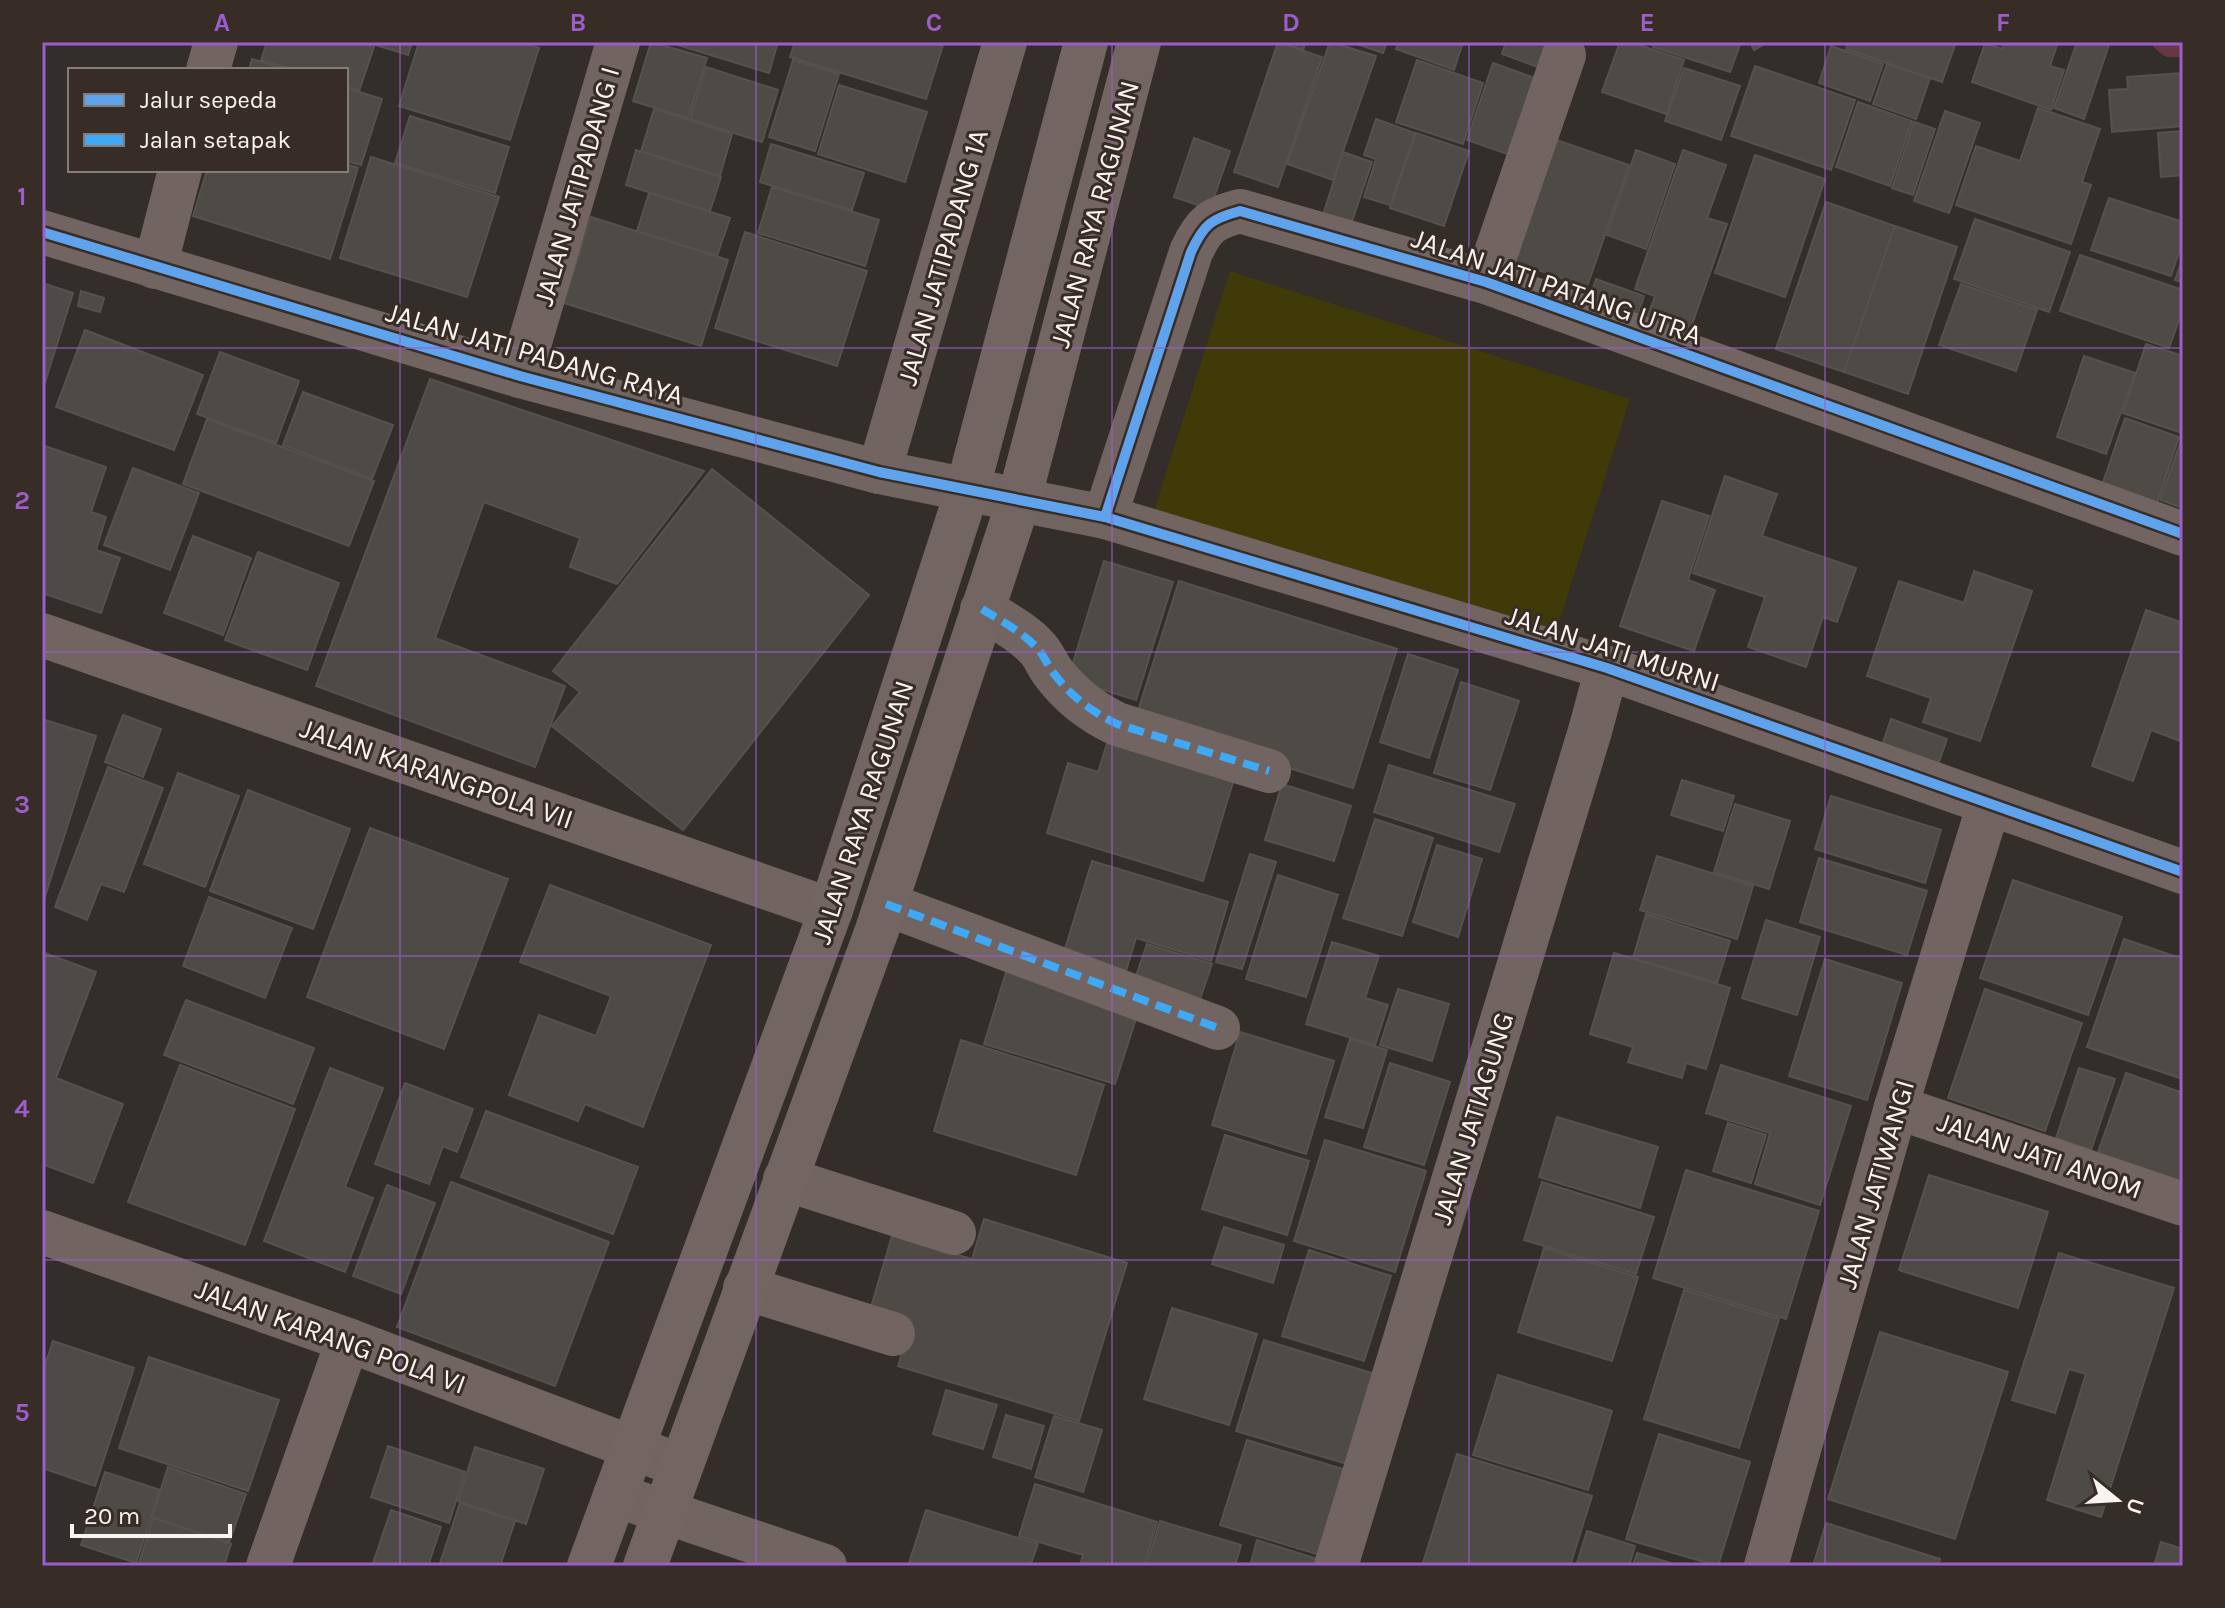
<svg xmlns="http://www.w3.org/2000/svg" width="2225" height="1608" font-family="Karla,sans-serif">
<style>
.green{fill:#3f3a07}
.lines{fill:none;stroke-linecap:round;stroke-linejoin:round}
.stream{stroke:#663744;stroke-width:16}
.building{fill:#4e4b47;stroke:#55514d;stroke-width:2}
.minor{stroke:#726461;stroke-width:44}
.major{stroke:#736561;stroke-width:44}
.quiet{stroke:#3fa9f5;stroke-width:8;stroke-dasharray:16 8;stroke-linecap:butt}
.cycleway-casing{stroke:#372d26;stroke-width:15}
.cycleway{stroke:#60a3ed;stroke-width:10}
.grid{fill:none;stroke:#9b5ecb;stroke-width:2;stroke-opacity:0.55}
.labels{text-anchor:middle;stroke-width:6;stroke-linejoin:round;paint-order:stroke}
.street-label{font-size:28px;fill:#faf2ee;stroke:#372d26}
.neatline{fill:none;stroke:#9b5ecb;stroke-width:3}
.grid-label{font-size:26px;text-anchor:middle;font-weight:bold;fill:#9b5ecb}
</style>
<rect width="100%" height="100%" fill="#332e2a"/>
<path class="green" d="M1230,271L1630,399L1553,641L1153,514Z"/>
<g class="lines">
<path class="stream" d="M2160,42L2168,49H2183"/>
</g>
<g class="building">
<path d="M267,42H359L374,47L359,91L346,86V70H294L261,60Z"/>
<path d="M366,42H412L408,55Z"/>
<path d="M419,42H520L539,48L510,140L399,106Z"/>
<path d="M651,42L707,58L688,118L633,101Z"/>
<path d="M668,42H778L769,73Z"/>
<path d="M795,42H944L926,99L790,57Z"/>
<path d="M1278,42H1306L1303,50Z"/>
<path d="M1278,42L1322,57L1278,187L1234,172Z"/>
<path d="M1330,42L1376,56L1333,180L1287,164Z"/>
<path d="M1351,42H1387L1383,53Z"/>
<path d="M1399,42H1463L1454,70L1396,49Z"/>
<path d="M1506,42H1552L1543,69L1502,54Z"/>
<path d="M1620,42H1630L1684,60L1666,114L1602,92Z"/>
<path d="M1654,42H1741L1730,72L1653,47Z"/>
<path d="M1750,42H1768L1754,50Z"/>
<path d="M1848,42H1956L1942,82L1846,49Z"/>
<path d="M2005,42H2058L2050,66L2064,70L2051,110L1972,82L1985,43L2002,49Z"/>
<path d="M2077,42H2110L2084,119L2054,108Z"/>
<path d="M1831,46L1883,64L1870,101L1819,83Z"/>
<path d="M252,59L289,70H249Z"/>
<path d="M793,60L839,74L815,151L769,137Z"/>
<path d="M1417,60L1483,83L1463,144L1396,122Z"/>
<path d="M1493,63L1543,81L1516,157L1467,140Z"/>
<path d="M1887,64L1930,78L1916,119L1873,104Z"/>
<path d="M1755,66L1855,100L1831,170L1731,136Z"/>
<path d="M706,67L778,90L762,142L690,119Z"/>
<path d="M1684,68L1740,86L1721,140L1665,121Z"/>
<path d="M2183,73V126L2112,132L2109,90L2128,89L2127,77Z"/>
<path d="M839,85L927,112L905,182L818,154Z"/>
<path d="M346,88L382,99L361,165L346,161Z"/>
<path d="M1858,102L1912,121L1890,186L1836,167Z"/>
<path d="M2038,108L2100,129L2082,182L2091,185L2071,244L1956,205L1976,146L2020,161Z"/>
<path d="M654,109L732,134L720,176L641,151Z"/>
<path d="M1945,111L1980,123L1949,213L1914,201Z"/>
<path d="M410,116L509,147L495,193L395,163Z"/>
<path d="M1376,119L1415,133L1390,205L1364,197L1376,159L1364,155Z"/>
<path d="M1914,122L1935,129L1913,195L1892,188Z"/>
<path d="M2183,131V175L2161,177L2158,133Z"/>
<path d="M1416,133L1469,151L1444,226L1390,208Z"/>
<path d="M1194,138L1230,151L1210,209L1174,197Z"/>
<path d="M1551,138L1629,165L1587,287L1509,260Z"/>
<path d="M771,144L864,173L852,210L760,182Z"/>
<path d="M636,150L721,177L710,211L626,185Z"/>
<path d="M1636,150L1675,164L1646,249L1607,235Z"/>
<path d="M1683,150L1726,165L1707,218L1727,224L1689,333L1647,318L1655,296L1635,289Z"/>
<path d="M1343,152L1372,162L1348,233L1320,224Z"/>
<path d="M1755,155L1825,179L1785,297L1715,273Z"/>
<path d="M371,157L499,197L467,297L340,258Z"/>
<path d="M346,164L358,168L330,259L193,216L207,170H346Z"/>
<path d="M772,187L879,220L865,266L758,233Z"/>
<path d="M649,193L730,218L717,256L637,231Z"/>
<path d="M2109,198L2183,222V240L2171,276L2091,250Z"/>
<path d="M1826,202L1895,226L1844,372L1776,349Z"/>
<path d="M591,217L728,260L701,346L564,303Z"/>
<path d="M1975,219L2070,252L2049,312L1954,279Z"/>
<path d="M1895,226L1957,247L1908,394L1844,372Z"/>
<path d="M745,232L867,271L837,366L715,328Z"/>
<path d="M2080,255L2183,290V308L2169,348L2060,311Z"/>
<path d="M2183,257V282L2175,280Z"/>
<path d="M1596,279L1644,296L1634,327L1586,310Z"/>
<path d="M42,283L73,293L42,392Z"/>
<path d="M1961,284L2037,310L2016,371L1939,345Z"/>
<path d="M81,291L104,298L100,312L78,306Z"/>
<path d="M85,330L203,375L174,450L56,407Z"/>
<path d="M2146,344L2183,356V420L2179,432L2123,413Z"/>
<path d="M220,352L299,381L276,443L197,414Z"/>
<path d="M2084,356L2135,373L2106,454L2057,437Z"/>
<path d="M430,379L704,471L617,584L570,567L580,538L484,502L435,638L565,686L535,767L316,686Z"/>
<path d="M303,392L393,425L372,479L283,445Z"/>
<path d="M2125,418L2179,437L2153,515L2098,497Z"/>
<path d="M207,419L374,481L349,546L183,484Z"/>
<path d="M2183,435V508L2160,500Z"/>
<path d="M42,445L106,467L91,512L106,517L96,550L120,558L101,613L42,593Z"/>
<path d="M133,468L199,493L170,570L104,545Z"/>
<path d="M712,469L869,595L683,830L552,726L580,692L553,671Z"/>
<path d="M1725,476L1777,494L1762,536L1856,568L1837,622L1823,617L1806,667L1748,647L1765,597L1693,573Z"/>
<path d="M1662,501L1709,516L1688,580L1715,590L1694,651L1620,626Z"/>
<path d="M193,536L251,558L223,635L164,613Z"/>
<path d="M258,552L339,583L307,670L225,640Z"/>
<path d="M1104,561L1173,582L1136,700L1068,679Z"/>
<path d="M1974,571L2032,591L1980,741L1923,722L1931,698L1867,676L1899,581L1964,603Z"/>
<path d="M1179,581L1397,649L1353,788L1135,720Z"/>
<path d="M2146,610L2183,623V742L2151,730L2133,781L2092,766Z"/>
<path d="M1408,654L1458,670L1429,758L1380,742Z"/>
<path d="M1461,682L1519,701L1490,790L1434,773Z"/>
<path d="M123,715L161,729L143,777L105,762Z"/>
<path d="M42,719L96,736L42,906Z"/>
<path d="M1891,719L1947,739L1934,776L1878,757Z"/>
<path d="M1111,731L1237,769L1203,881L1047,833L1068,763L1098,772Z"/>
<path d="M1389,765L1515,804L1499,852L1374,812Z"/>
<path d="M108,767L163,788L124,892L101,884L87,920L55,907Z"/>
<path d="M178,773L239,796L205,887L144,864Z"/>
<path d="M1682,780L1734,796L1723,831L1671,815Z"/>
<path d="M1282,784L1351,806L1334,861L1265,840Z"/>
<path d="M248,790L350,829L313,929L210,891Z"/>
<path d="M1831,796L1941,830L1925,883L1815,849Z"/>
<path d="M1735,804L1790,821L1769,889L1714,872Z"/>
<path d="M1375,819L1433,838L1402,936L1343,918Z"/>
<path d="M370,828L508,879L444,1049L307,997Z"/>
<path d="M1437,845L1482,859L1458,937L1413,922Z"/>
<path d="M1250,854L1276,862L1242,969L1216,962Z"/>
<path d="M1657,856L1753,886L1737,939L1640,910Z"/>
<path d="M1819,858L1927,891L1907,955L1800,922Z"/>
<path d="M1092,861L1228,902L1211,961L1136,938L1122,984L1060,965Z"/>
<path d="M1278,875L1338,895L1306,997L1246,979Z"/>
<path d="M2013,880L2122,917L2088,1015L1980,978Z"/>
<path d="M550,885L711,945L643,1127L585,1104L578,1121L509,1095L539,1015L596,1036L611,996L520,962Z"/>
<path d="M209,897L292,928L265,998L183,966Z"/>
<path d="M1646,914L1730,941L1717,983L1633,958Z"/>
<path d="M1766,920L1820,937L1797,1015L1742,998Z"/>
<path d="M2124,939L2183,959V1079L2087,1047Z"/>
<path d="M1332,942L1379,956L1365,998L1388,1005L1375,1045L1306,1024Z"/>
<path d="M1147,944L1212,964L1199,1002L1134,982Z"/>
<path d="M42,952L96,972L56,1078L123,1104L93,1183L42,1164Z"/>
<path d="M1614,953L1730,988L1706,1069L1686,1063L1682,1078L1628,1062L1633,1047L1590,1034Z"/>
<path d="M1825,959L1902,983L1867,1100L1789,1076Z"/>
<path d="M1008,966L1140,1006L1115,1084L984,1044Z"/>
<path d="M1398,989L1449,1004L1432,1061L1380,1045Z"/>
<path d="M1985,989L2082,1023L2045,1131L1948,1098Z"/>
<path d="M186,1000L314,1048L293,1104L164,1055Z"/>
<path d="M1240,1032L1334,1061L1306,1154L1212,1125Z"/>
<path d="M1350,1039L1387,1050L1363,1128L1325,1117Z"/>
<path d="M961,1040L1104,1085L1076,1175L934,1131Z"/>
<path d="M1390,1063L1450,1082L1424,1165L1364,1147Z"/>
<path d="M180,1065L295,1109L245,1245L128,1202Z"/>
<path d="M1721,1065L1851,1106L1820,1205L1755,1184L1770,1133L1706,1113Z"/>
<path d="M330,1068L383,1088L345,1187L373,1198L345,1272L264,1241Z"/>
<path d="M2079,1068L2115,1079L2091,1150L2056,1138Z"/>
<path d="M2126,1073L2183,1093V1191L2095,1161Z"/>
<path d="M405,1083L473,1109L457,1152L443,1146L429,1184L375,1164Z"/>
<path d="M486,1111L638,1167L613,1234L461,1177Z"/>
<path d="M1557,1117L1658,1147L1640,1208L1539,1177Z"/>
<path d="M1728,1123L1766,1135L1751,1183L1713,1171Z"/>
<path d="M1225,1135L1309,1161L1287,1235L1202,1209Z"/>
<path d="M1325,1140L1426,1171L1395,1272L1294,1241Z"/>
<path d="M1686,1170L1819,1211L1786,1319L1653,1278Z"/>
<path d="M1929,1175L2048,1212L2018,1308L1899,1270Z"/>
<path d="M451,1182L609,1242L555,1386L397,1327Z"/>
<path d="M1542,1182L1654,1217L1636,1274L1524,1240Z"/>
<path d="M387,1185L435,1203L401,1294L353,1276Z"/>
<path d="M984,1219L1127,1263L1079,1421L898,1366L912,1320L871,1307L892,1236L972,1259Z"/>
<path d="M1224,1227L1284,1245L1273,1283L1212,1264Z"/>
<path d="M1544,1248L1638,1277L1612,1361L1518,1332Z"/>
<path d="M1309,1250L1391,1276L1364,1361L1282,1336Z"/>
<path d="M2059,1253L2174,1288L2101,1517L2047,1500L2086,1374L2069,1369L2055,1413L2012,1400Z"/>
<path d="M1684,1290L1779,1319L1739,1448L1644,1419Z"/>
<path d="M1172,1308L1257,1334L1229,1425L1144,1399Z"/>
<path d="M1880,1332L2008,1372L1955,1539L1828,1499Z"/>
<path d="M1264,1340L1381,1376L1354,1466L1236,1431Z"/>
<path d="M53,1341L134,1368L95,1486L42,1468V1374Z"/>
<path d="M149,1357L279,1400L248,1491L119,1448Z"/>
<path d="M1498,1375L1612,1411L1588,1490L1473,1455Z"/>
<path d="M946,1390L997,1405L983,1449L933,1434Z"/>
<path d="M1006,1415L1044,1426L1031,1469L993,1457Z"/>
<path d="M1054,1416L1102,1430L1083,1492L1035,1477Z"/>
<path d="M1659,1434L1750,1462L1718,1566L1626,1539Z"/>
<path d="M1247,1440L1356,1473L1330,1558L1220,1525Z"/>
<path d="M388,1446L465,1472L449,1523L371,1497Z"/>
<path d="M475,1447L544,1469L526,1524L458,1501Z"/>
<path d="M1457,1454L1592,1496L1570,1566H1422Z"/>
<path d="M168,1467L246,1494L229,1543L152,1517Z"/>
<path d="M105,1472L160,1490L136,1563L81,1545Z"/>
<path d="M1035,1484L1157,1522L1144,1566H1080L1083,1555L1019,1536Z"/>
<path d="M460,1503L515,1521L500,1566H439Z"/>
<path d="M391,1510L441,1527L428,1566H372Z"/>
<path d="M926,1510L1038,1544L1030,1566H908Z"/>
<path d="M153,1518L231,1544L224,1566H138Z"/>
<path d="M1160,1521L1241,1545L1235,1566H1146Z"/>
<path d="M1826,1523L1940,1559L1938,1566H1813Z"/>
<path d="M1587,1531L1635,1546L1629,1566H1576Z"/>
<path d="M1257,1540L1333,1564V1566H1250Z"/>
<path d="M2161,1542L2183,1549V1566H2154Z"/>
<path d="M1637,1553L1681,1566H1633Z"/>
</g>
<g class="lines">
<g class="minor">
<path d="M208,70L216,42"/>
<path d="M42,232L520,376L879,472L1105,517L1607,668L2183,872"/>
<path d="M155,267L180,170"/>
<path d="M1486,282L1564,55"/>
<path d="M520,376L618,42"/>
<path d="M879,472L1005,42"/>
<path d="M1105,517L1191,252C1204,224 1211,219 1240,211L1486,282L2183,534"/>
<path d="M982,609C1001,621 1023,632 1038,649C1045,657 1048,667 1055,675C1072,697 1092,712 1117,724L1269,771"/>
<path d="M42,635L831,910"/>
<path d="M886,904L1218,1028"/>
<path d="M1896,1107L2183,1204"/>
<path d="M785,1179L954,1233"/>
<path d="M42,1232L348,1340L681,1466"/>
<path d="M745,1288L893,1334"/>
<path d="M615,1495L825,1566"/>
<path d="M268,1566L348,1340"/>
<path d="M1336,1566L1590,731L1607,668"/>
<path d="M1766,1566L1896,1107L1989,804"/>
</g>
<g class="major">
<path d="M589,1566L831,910L967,491L1086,42"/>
<path d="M645,1566L877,930L1019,500L1139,42"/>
</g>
<g class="quiet">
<path d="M982,609C1001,621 1023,632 1038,649C1045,657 1048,667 1055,675C1072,697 1092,712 1117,724L1269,771"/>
<path d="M886,904L1218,1028"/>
</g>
<g class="cycleway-casing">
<g id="cycleway">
<path d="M42,232L520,376L879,472L1105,517L1607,668L2183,872"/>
<path d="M1105,517L1191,252C1204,224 1211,219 1240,211L1486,282L2183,534"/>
</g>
</g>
<use href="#cycleway" class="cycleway"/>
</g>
<path class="grid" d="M400,42V1566M756,42V1566M1112,42V1566M1469,42V1566M1825,42V1566M42,348H2183M42,652H2183M42,956H2183M42,1260H2183"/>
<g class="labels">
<g class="street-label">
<text transform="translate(576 186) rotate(-74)" y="10">JALAN JATIPADANG I</text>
<text transform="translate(1094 214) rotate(-75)" y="10">JALAN RAYA RAGUNAN</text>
<text transform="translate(942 257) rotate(-74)" y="10">JALAN JATIPADANG 1A</text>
<text transform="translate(1557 286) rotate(19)" y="10">JALAN JATI PATANG UTRA</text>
<text transform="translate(535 353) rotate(16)" y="10">JALAN JATI PADANG RAYA</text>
<text transform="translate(1613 648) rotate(18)" y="10">JALAN JATI MURNI</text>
<text transform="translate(437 773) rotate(19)" y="10">JALAN KARANGPOLA VII</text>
<text transform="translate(862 812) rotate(-72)" y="10">JALAN RAYA RAGUNAN</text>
<text transform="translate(1472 1118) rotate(-73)" y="10">JALAN JATIAGUNG</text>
<text transform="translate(2040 1155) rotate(19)" y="10">JALAN JATI ANOM</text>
<text transform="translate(1875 1184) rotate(-74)" y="10">JALAN JATIWANGI</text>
<text transform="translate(331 1336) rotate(20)" y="10">JALAN KARANG POLA VI</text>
</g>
</g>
<rect width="2225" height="1608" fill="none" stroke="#372d26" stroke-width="88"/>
<rect x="68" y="68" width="280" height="104" fill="#372d26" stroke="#857c76" stroke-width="2"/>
<rect x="84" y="94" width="40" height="12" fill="#60a3ed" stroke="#857c76" stroke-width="2"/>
<text x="140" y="108" font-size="24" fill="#faf2ee">Jalur sepeda</text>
<rect x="84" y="134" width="40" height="12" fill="#3fa9f5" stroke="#857c76" stroke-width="2"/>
<text x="140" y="148" font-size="24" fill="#faf2ee">Jalan setapak</text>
<g transform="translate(2117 1500) rotate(108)" stroke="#372d26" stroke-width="6" paint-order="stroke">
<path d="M0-6L14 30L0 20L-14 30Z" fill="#faf2ee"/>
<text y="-12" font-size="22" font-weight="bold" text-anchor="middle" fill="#faf2ee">U</text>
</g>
<path d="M72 1524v12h158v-12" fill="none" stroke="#faf2ee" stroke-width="4"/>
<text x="84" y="1524" font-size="24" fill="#faf2ee" stroke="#372d26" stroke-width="6" paint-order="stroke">20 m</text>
<rect x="44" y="44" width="2137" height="1520" class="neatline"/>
<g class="grid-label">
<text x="222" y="31">A</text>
<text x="578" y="31">B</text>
<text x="934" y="31">C</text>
<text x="1291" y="31">D</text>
<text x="1647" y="31">E</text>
<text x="2003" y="31">F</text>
<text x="22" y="205">1</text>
<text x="22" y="509">2</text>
<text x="22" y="813">3</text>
<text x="22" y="1117">4</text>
<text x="22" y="1421">5</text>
</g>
</svg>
